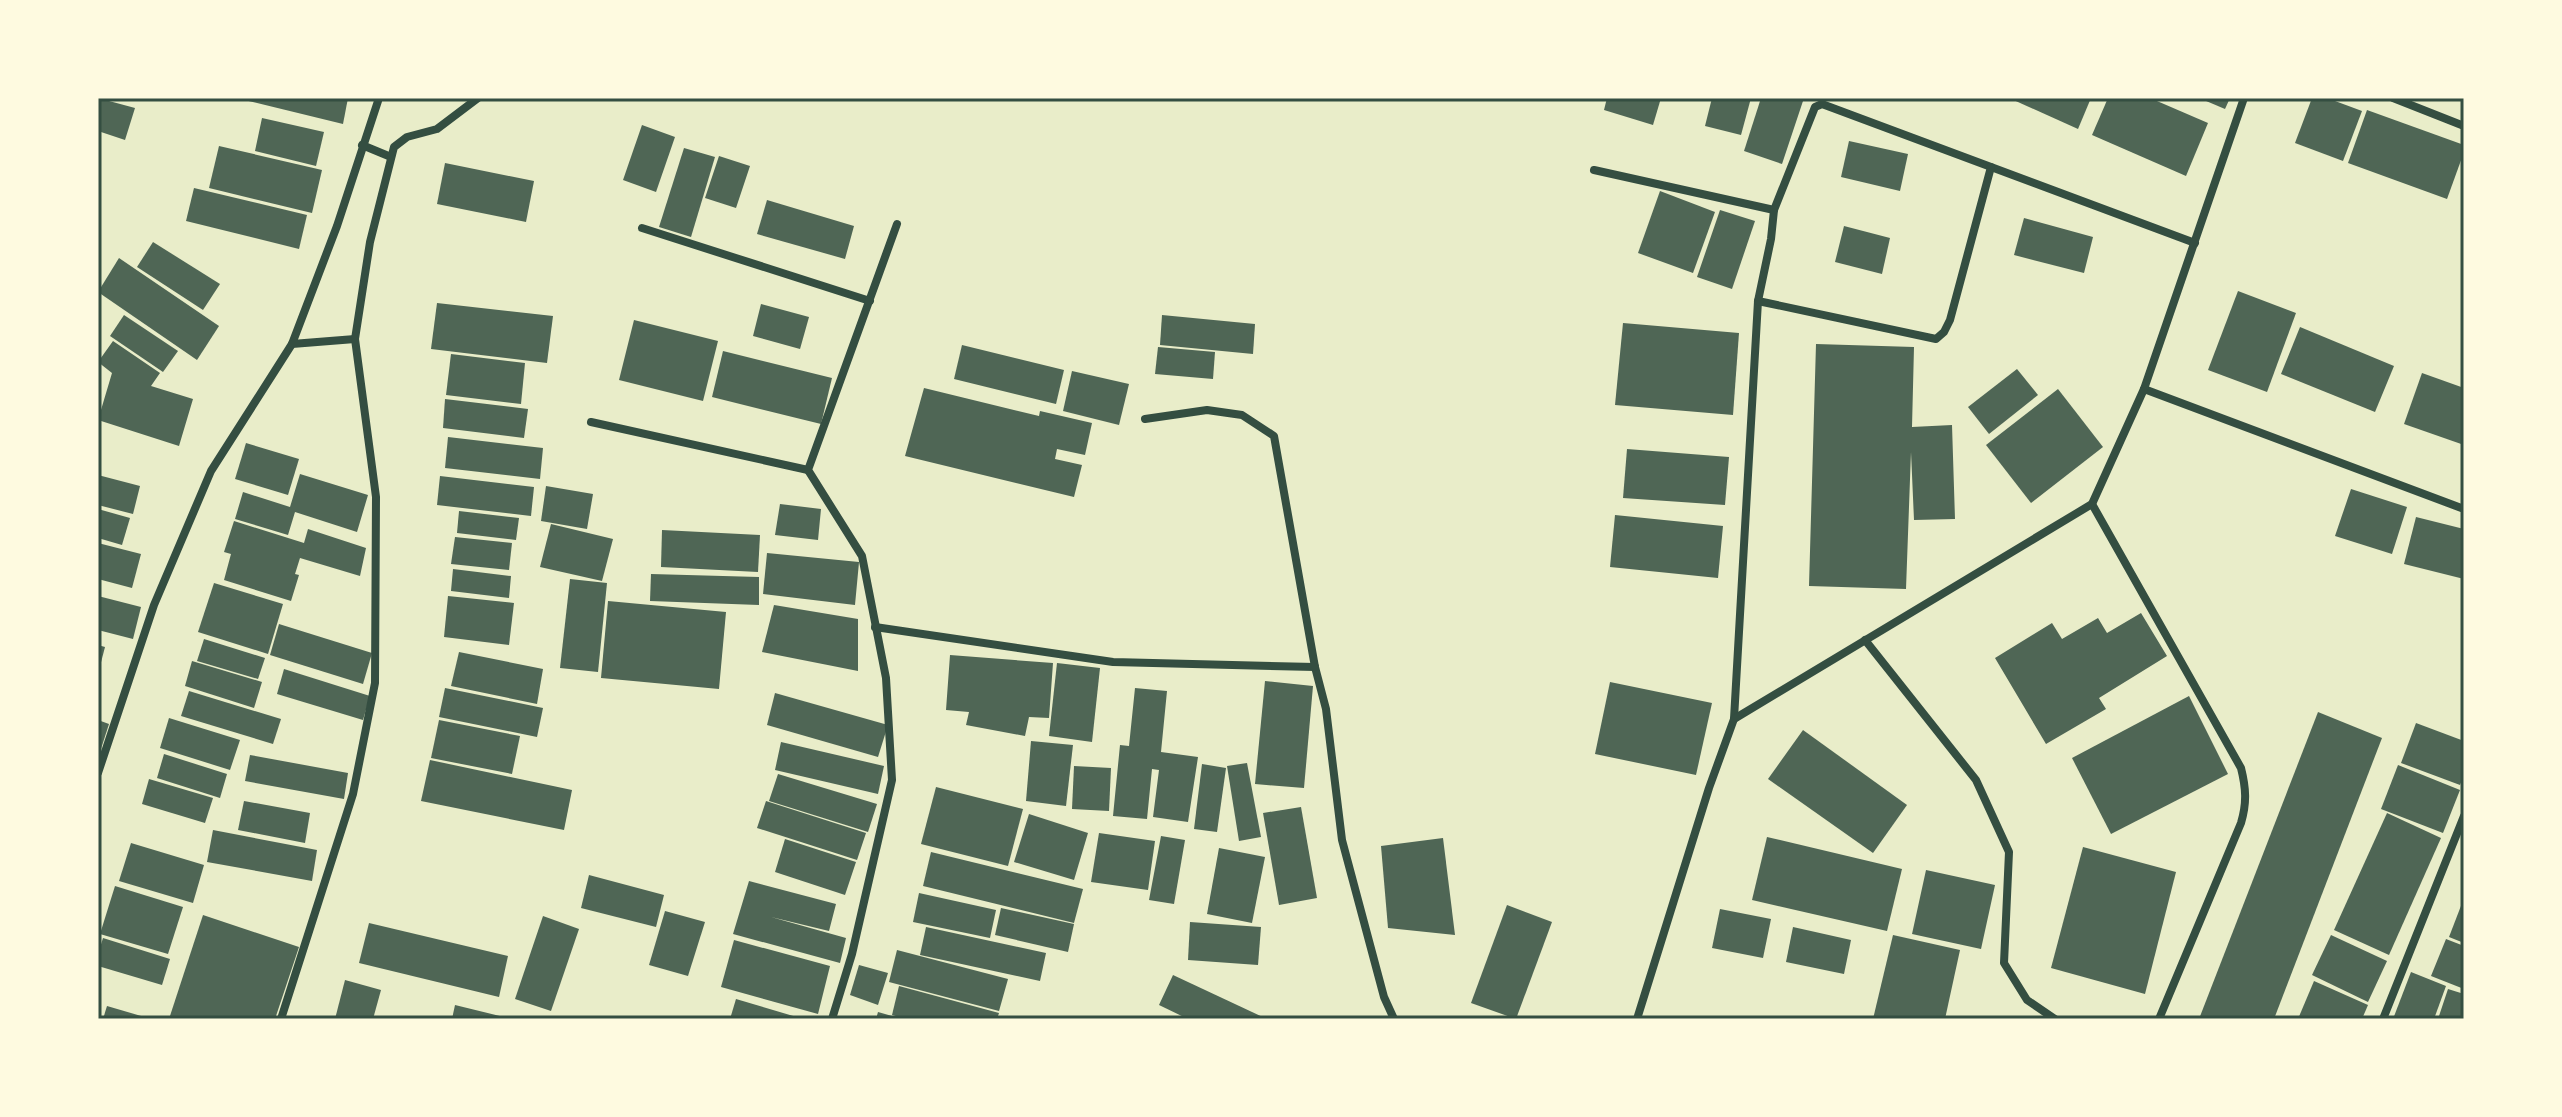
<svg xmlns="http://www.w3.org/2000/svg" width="2562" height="1117" font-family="'Titillium Web',sans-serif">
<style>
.building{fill:#4f6655}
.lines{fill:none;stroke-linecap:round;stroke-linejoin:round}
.minor{stroke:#344e41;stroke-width:8}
.neatline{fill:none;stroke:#344e41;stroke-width:3}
</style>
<rect width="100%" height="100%" fill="#e9edc9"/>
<g class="building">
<path d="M98,98L135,108L125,140L98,131Z"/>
<path d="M236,98H348L343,124Z"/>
<path d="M1607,98H1661L1653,125L1604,110Z"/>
<path d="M1712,98H1751L1741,135L1705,126Z"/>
<path d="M1761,98H1804L1782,164L1744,151Z"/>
<path d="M2009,98H2091L2078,129Z"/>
<path d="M2108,98H2150L2208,123L2186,176L2092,135Z"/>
<path d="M2199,98H2230L2225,109Z"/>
<path d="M2312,98H2327L2362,111L2343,161L2295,143Z"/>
<path d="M2367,110L2464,145V152L2447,199L2348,163Z"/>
<path d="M262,118L324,132L316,166L255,151Z"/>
<path d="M642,125L675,137L656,192L623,180Z"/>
<path d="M1849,141L1908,154L1900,191L1841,177Z"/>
<path d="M219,146L322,170L312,213L209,188Z"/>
<path d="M684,148L715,157L691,237L659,227Z"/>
<path d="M719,156L750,166L736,208L705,198Z"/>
<path d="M445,163L534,181L526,222L437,204Z"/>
<path d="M194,188L307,215L299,249L186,221Z"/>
<path d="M1660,191L1715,212L1693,273L1638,253Z"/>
<path d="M767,200L854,226L845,259L757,234Z"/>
<path d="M1720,210L1755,221L1732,289L1697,277Z"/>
<path d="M2024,218L2093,237L2084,273L2014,255Z"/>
<path d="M1844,226L1890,238L1882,274L1835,262Z"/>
<path d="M153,242L220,284L203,310L137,267Z"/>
<path d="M119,258L219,326L197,360L98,292Z"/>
<path d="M2238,291L2296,313L2267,392L2208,370Z"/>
<path d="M437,303L553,316L547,363L431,349Z"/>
<path d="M761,304L809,317L800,349L753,336Z"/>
<path d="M124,315L178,351L163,372L110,336Z"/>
<path d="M1162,315L1255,324L1253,354L1160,345Z"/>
<path d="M634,320L718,341L703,401L619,380Z"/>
<path d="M1623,323L1739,333L1733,415L1615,405Z"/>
<path d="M2300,327L2394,366L2375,412L2281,374Z"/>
<path d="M113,341L160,373L151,386L193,399L179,446L98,420L112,373L98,362Z"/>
<path d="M1816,344L1914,347L1912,427L1952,425L1955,519L1914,520L1911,452L1906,589L1809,586Z"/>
<path d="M962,345L1064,370L1056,404L954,379Z"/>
<path d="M1158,347L1215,352L1213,379L1155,374Z"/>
<path d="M723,351L832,378L821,424L712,397Z"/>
<path d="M451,354L525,363L521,404L446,395Z"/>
<path d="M2017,369L2038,395L1989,434L1968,407Z"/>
<path d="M1072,371L1129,384L1119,425L1063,411Z"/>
<path d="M2422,373L2464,388V445L2404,424Z"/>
<path d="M924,388L1039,416L1040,411L1092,423L1085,455L1057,449L1055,459L1082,465L1074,497L905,456Z"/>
<path d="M2058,389L2103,447L2031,503L1986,445Z"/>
<path d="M445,399L528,409L524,438L443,428Z"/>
<path d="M448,437L543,448L540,479L445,468Z"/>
<path d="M246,443L299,459L288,495L235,479Z"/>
<path d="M1627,449L1729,457L1725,505L1623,498Z"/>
<path d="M300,474L368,495L357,532L295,512L288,535L235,519L243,492L290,507Z"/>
<path d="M98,475L140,486L133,514L98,505Z"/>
<path d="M440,476L534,487L531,516L437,505Z"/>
<path d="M546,486L593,494L587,529L541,521Z"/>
<path d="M2351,489L2407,507L2392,554L2335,536Z"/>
<path d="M780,504L821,509L818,540L775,535Z"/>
<path d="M98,509L130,518L122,545L98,538Z"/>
<path d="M459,511L519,518L516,540L457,533Z"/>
<path d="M1615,515L1723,526L1718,578L1610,567Z"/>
<path d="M2416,517L2464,529V579L2404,564Z"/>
<path d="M234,521L304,543L308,529L366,548L360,576L300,558L295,574L299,575L291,601L224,580L231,554L224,552Z"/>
<path d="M551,524L613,539L602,581L540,567Z"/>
<path d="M662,530L760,535L758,572L661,567Z"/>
<path d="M455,537L512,543L509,570L451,564Z"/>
<path d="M98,543L141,554L132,588L98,579Z"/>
<path d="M767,553L859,562L855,605L763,594Z"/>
<path d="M453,569L511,576L509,598L451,591Z"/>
<path d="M651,574L759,577V605L650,601Z"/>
<path d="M570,579L607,583L598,672L560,668Z"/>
<path d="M214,583L283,604L268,654L198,632Z"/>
<path d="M98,596L141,607L133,639L98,630Z"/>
<path d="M448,596L514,603L509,645L444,637Z"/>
<path d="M608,601L726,612L719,689L601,678Z"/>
<path d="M774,605L858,619V671L762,652Z"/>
<path d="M2141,613L2167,656L2099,698L2106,709L2046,744L1995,658L2052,623L2062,639L2098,618L2107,633Z"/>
<path d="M279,624L372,653L363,684L270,655Z"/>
<path d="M204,639L265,658L258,679L197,661Z"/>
<path d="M98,645L105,647L99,670H98Z"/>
<path d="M459,652L543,669L537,704L451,686Z"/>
<path d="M950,655L1053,663L1049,718L1029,717L1025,736L966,725L969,712L946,710Z"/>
<path d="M192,661L262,682L254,708L185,686Z"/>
<path d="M1057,663L1100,668L1092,742L1049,736Z"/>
<path d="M284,669L370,696L363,720L277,694Z"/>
<path d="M1265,681L1313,686L1304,788L1255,784Z"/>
<path d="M1610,682L1712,703L1696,775L1595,754Z"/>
<path d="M445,688L543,708L537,737L439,717Z"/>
<path d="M1135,688L1167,691L1161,752L1198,757L1188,822L1153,817L1159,770L1152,769L1147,819L1113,816L1120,745L1129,746Z"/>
<path d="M189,691L281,719L273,744L181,716Z"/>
<path d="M775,693L888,725L878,757L767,725Z"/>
<path d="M2189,696L2228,774L2111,834L2072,758Z"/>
<path d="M2318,712L2382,738L2274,1019H2199Z"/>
<path d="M169,718L240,740L230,770L160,748Z"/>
<path d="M98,720L109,724L99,755H98Z"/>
<path d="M439,720L520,736L512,774L431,758Z"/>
<path d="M2416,723L2464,741V775L2460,785L2401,763Z"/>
<path d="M1803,730L1907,805L1873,853L1768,779Z"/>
<path d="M1031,741L1073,745L1066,806L1026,801Z"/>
<path d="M781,742L884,766L878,794L775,770Z"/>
<path d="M164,754L227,774L220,798L157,778Z"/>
<path d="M250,755L348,773L344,799L245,781Z"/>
<path d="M430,760L572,790L564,830L421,801Z"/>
<path d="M1247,763L1261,837L1239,841L1227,766Z"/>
<path d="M1202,764L1226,768L1217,832L1194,829Z"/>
<path d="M2398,765L2460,790L2443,833L2381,809Z"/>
<path d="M1074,766L1111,768L1109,811L1072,809Z"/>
<path d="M778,774L877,804L868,832L769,801Z"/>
<path d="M149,779L213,798L205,823L142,804Z"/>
<path d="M936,787L1023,809L1008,866L921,844Z"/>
<path d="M244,801L310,813L305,843L238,830Z"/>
<path d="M766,801L866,833L857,860L757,828Z"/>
<path d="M1301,807L1317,898L1279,905L1263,813Z"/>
<path d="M2387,813L2441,838L2389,955L2334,930Z"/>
<path d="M1029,814L1088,833L1074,880L1014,862Z"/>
<path d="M213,830L317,850L312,881L207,862Z"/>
<path d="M1099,833L1155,841L1148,890L1091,882Z"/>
<path d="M1161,836L1185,840L1174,904L1149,900Z"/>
<path d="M1767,837L1902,869L1887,931L1752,900Z"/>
<path d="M1443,838L1455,935L1388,928L1381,846Z"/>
<path d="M785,839L856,862L845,895L775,872Z"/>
<path d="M131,843L204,865L193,903L119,881Z"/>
<path d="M2083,847L2176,872L2145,994L2051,968Z"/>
<path d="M1219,848L1265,857L1252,923L1207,914Z"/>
<path d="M931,852L1083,889L1074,923L923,886Z"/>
<path d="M1926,870L1995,885L1981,949L1912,934Z"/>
<path d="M589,875L664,895L656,927L581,908Z"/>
<path d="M749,881L836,904L829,931L771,917L846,938L840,963L733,934Z"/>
<path d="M115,886L183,907L168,954L100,934Z"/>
<path d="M919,893L996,910L990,938L913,922Z"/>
<path d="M2464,898V943L2449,937Z"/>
<path d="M1507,905L1552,922L1516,1019L1471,1003Z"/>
<path d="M1001,908L1074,924L1068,952L995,935Z"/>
<path d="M1720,909L1771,919L1763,958L1712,948Z"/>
<path d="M665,911L705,922L688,976L649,965Z"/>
<path d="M203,915L299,947L275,1019H169Z"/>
<path d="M543,916L579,929L551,1011L515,999Z"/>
<path d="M1190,922L1261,927L1258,965L1188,960Z"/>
<path d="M369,923L508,956L499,997L359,963Z"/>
<path d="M926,927L1046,953L1040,981L920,955Z"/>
<path d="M1793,927L1851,940L1844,974L1786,962Z"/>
<path d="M1893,935L1960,950L1945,1019H1873Z"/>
<path d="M2331,935L2387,961L2368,1002L2312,975Z"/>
<path d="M103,938L170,959L162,985L98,966V954Z"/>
<path d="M2446,939L2464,946V989L2431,976Z"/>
<path d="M734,940L830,966L818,1014L721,987Z"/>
<path d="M897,950L1008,979L999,1011L889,982Z"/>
<path d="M859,965L888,973L878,1005L850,995Z"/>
<path d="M2411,972L2446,986L2434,1019H2393Z"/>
<path d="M1173,975L1267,1019H1188L1159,1005Z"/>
<path d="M345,980L381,990L373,1019H335Z"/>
<path d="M2314,981L2368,1005L2362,1019H2298Z"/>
<path d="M899,986L999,1013L997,1019H907L892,1015Z"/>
<path d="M2448,989L2464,994V1019H2438Z"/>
<path d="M736,999L800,1018V1019H730Z"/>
<path d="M455,1005L508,1018V1019H452Z"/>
<path d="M107,1006L148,1018L147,1019H103Z"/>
<path d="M878,1012L899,1018V1019H876Z"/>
</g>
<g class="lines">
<g class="minor">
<path d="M2393,98L2464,126"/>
<path d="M362,145L391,157"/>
<path d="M1594,170L1774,210L1771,239L1758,301L1734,719"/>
<path d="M1774,210L1815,107L1822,104L2195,243"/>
<path d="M642,228L870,301"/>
<path d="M1758,301L1936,339L1944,332L1950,320L1991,167"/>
<path d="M292,344L337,226L379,98"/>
<path d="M2144,389L2464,509"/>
<path d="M1145,419L1207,410L1242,415L1274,436L1315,667L1326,709L1342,840L1384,997L1394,1019"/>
<path d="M591,422L808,470"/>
<path d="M2092,504L2241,768C2246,788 2247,803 2241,823L2159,1019"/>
<path d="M875,627L1113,662L1315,667"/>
<path d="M1865,640L1976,780L2009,852L2004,963L2027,1000L2055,1019"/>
<path d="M98,773L154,605L211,471L292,344L355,339"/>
<path d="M281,1019L353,794L375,683L376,497L355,339L370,242L394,147L407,137L437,129L478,98"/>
<path d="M832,1019L852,954L892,780L886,678L862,556L808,470L897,224"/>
<path d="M1637,1019L1709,788L1734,719L2092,504L2144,389L2244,98"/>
<path d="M2383,1019L2464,816"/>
</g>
</g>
<rect width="2562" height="1117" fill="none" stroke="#fefae0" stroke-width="200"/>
<rect x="100" y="100" width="2362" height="917" class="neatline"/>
</svg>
